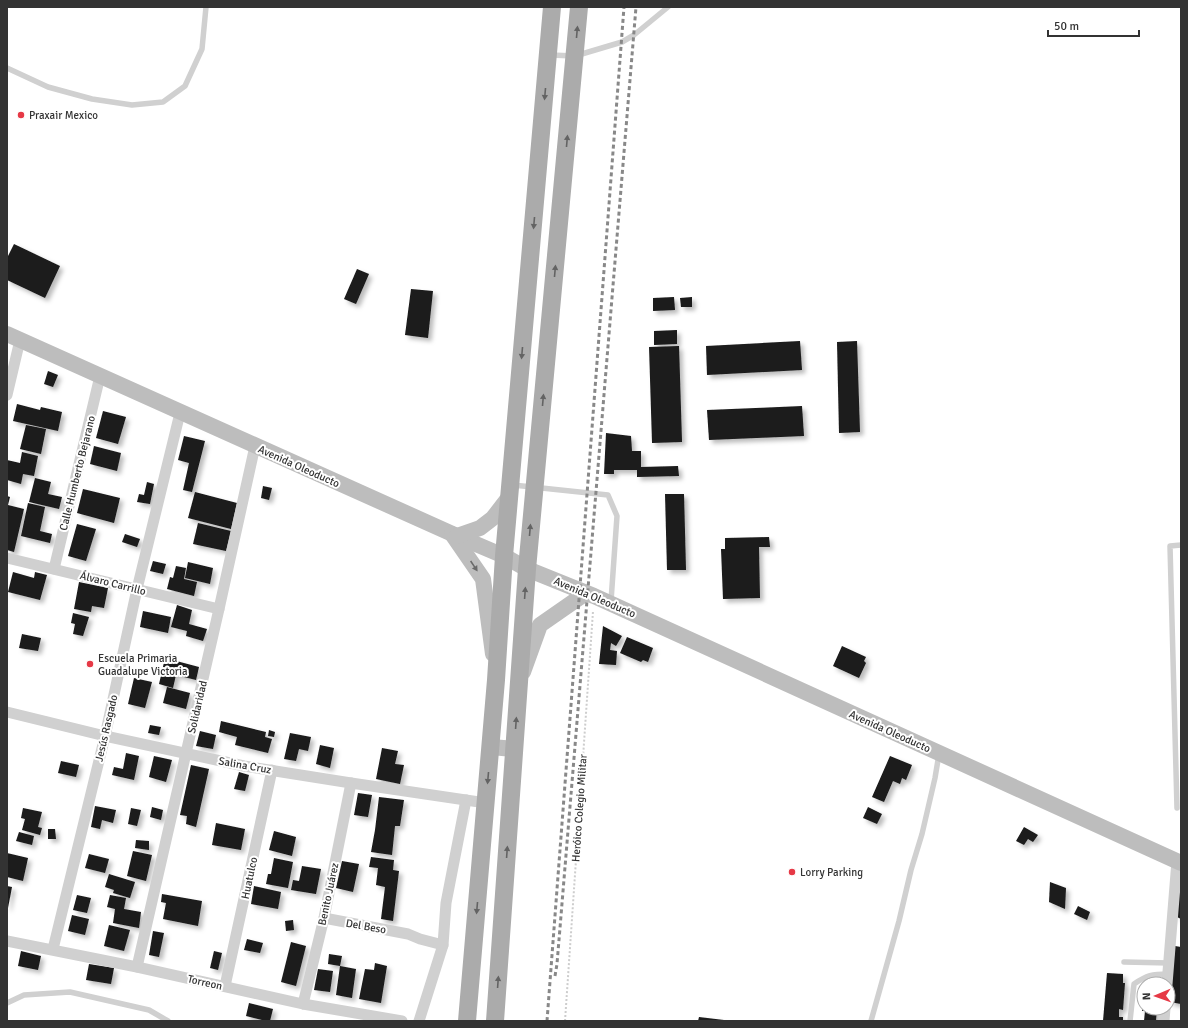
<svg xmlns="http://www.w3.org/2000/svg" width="1188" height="1028" font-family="Signika,sans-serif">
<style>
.building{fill:#1a1a1a;filter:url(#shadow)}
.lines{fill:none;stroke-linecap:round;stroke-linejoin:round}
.path{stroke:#cdcdcd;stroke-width:2;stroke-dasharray:2 2;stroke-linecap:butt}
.service{stroke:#d0d0d0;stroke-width:5.5}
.minor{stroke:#d0d0d0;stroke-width:11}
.secondary{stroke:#bdbdbd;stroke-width:16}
.primary{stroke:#ababab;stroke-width:18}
.rail{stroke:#888;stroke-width:3;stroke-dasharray:4 3;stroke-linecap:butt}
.oneway{fill:#636363}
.oneway2{fill:#6a6a6a}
.poi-dot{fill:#e63946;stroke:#fff;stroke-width:1.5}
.labels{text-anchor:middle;stroke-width:4;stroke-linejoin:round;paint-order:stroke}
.poi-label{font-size:11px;fill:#333;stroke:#fff;text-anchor:start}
.street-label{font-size:11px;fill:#333;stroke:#fff}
</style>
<defs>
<filter id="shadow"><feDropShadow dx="3.5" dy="3.5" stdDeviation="2" flood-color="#0004"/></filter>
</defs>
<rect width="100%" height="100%" fill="#fff"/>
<g class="building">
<path d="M14,244L60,266L45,298L7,280V258Z"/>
<path d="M357,269L369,274L356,304L344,299Z"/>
<path d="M411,289L433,291L428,338L405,335Z"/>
<path d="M674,297L675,310L653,311V298Z"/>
<path d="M692,297V307H681L680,298Z"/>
<path d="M677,330V344L654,345V331Z"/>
<path d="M800,341L802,370L707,375L706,346Z"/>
<path d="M857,341L860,432L839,433L837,342Z"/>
<path d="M679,346L682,442L652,443L649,347Z"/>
<path d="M48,371L58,375L53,387L44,384Z"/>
<path d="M17,404L40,410L41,407L62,412L58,431L13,421Z"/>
<path d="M802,406L804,436L709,440L707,410Z"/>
<path d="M103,411L126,417L118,444L96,438Z"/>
<path d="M26,425L46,429L41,454L20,449Z"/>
<path d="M606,433L631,436L632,451H641V467L678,466L679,476L637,477V470H614V474H604Z"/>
<path d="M184,436L205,441L192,492L183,490L189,463L178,460Z"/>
<path d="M94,446L121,453L117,471L90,464Z"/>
<path d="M22,452L38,456L34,476L23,474L21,484L7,480V460L20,463Z"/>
<path d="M35,478L51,482L48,494L62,497L59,509L29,502Z"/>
<path d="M147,482L154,484L150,504L137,502L139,494L144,495Z"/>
<path d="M263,486L272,488L269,500L261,498Z"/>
<path d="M83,489L120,498L114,523L77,513Z"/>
<path d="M195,492L237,503L231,529L188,518Z"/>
<path d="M665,494H684L686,570H667Z"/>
<path d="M7,496L10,497L8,505L24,509L14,552L7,550Z"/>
<path d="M28,503L45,507L40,531L52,534L50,543L21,536Z"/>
<path d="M198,523L231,531L226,551L193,544Z"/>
<path d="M77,524L96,529L86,561L68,556Z"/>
<path d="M125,534L140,539L137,547L122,542Z"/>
<path d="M769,537L770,547H759L760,598L723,599L721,549H725V538Z"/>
<path d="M153,561L166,564L163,574L150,571Z"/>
<path d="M188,562L213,568L210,584L185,578Z"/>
<path d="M176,566L186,568L184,579L197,582L194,596L167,589L170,577L173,578Z"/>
<path d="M13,572L34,578L35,572L47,575L40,600L8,592Z"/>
<path d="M79,582L108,588L104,608L92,606L91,612L74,609Z"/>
<path d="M177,605L192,610L189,624L207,629L203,641L186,636L187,631L171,627Z"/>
<path d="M143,611L171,617L168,633L140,627Z"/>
<path d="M73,613L89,617L83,636L73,634L75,624L71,623Z"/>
<path d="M603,626L622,636L616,646L611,643L610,650L617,651L616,665L599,664Z"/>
<path d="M22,634L41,638L38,651L19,648Z"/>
<path d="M627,637L653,648L648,662L643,660L641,662L620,653Z"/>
<path d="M842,646L866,657L864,661L866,663L859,678L833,666Z"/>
<path d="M165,658L199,667L196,680L176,675L173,688L159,684Z"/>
<path d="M134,678L152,682L145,708L128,704Z"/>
<path d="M167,687L190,693L186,709L163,703Z"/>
<path d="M221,721L266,732L265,737L272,739L268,753L235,745L237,737L219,732Z"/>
<path d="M150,725L161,727L159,735L148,733Z"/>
<path d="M269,730L275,732L274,737L268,736Z"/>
<path d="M200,731L216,735L213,749L196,746Z"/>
<path d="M290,733L311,737L308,751L299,749L296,761L284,759Z"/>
<path d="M320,745L334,748L330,768L316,764Z"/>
<path d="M382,748L398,751L395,764L404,765L400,784L376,779Z"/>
<path d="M126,753L139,756L134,780L112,775L114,767L123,769Z"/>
<path d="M154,756L172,760L166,782L149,777Z"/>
<path d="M890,756L912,765L906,780L902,778L900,784L893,781L884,802L872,797Z"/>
<path d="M61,761L79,765L76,777L58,773Z"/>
<path d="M191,765L209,769L196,827L186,824L187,816L180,815Z"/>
<path d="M239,772L249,775L245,791L234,789Z"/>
<path d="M358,793L372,795L368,817L354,815Z"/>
<path d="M379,797L404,800L400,826H395L392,855L371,852L375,830Z"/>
<path d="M95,806L116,810L113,823L102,820L100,829L91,827Z"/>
<path d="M152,807L163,810L161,820L150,817Z"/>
<path d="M868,807L882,814L877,824L863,818Z"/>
<path d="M23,808L42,812L38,827L42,828L40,835L22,830L25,819L21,818Z"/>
<path d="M131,808L141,810L137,826L128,824Z"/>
<path d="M216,823L245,829L241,850L212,845Z"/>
<path d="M1024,827L1038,835L1033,842L1028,839L1024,845L1016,841Z"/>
<path d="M48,829H55L56,839H48Z"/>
<path d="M274,831L296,837L292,856L269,850Z"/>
<path d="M19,832L34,836L32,845L16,841Z"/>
<path d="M136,840L149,841V850L135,848Z"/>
<path d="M133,851L152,855L146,881L127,876Z"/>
<path d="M7,853L28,858L23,881L7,877Z"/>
<path d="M89,854L109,859L105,873L85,868Z"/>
<path d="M371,857L394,860L393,870L399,871L393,921L381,919L385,887L376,885L378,868L369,867Z"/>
<path d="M274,858L293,862L288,888L266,884L268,874H271Z"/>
<path d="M342,861L359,864L353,892L336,888Z"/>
<path d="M302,866L321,869L316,894L291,890L293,880L299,881Z"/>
<path d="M109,874L135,882L130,898L113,893L114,890L105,887Z"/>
<path d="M1050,882L1066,888L1065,909L1049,902Z"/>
<path d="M7,886L12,887L8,908H7Z"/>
<path d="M254,886L281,892L278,909L251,904Z"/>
<path d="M1179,888L1181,889V919L1177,917Z"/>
<path d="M162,894L202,901L198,926L163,919L166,903L161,902Z"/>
<path d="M77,895L91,898L87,913L73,910Z"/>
<path d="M110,895L126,898L124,909L141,912L139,928L113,923L115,909L107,907Z"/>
<path d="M1078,906L1090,912L1087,920L1074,914Z"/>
<path d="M72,915L89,919L85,935L68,931Z"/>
<path d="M293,920L294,930L286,931L285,921Z"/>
<path d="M109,925L130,930L124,951L104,946Z"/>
<path d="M153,931L164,933L159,957L149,955Z"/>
<path d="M247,939L263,943L260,953L244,950Z"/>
<path d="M291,942L306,946L296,986L281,982Z"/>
<path d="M1175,946L1181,947V1004L1170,1002Z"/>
<path d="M21,951L41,956L38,970L18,966Z"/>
<path d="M214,951L222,953L218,970L210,968Z"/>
<path d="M329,954L342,956L340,966L356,969L352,998L336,995L340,966L328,964Z"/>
<path d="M375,963L387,966L381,1003L359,999L365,969L374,970Z"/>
<path d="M89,964L114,968L111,984L86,980Z"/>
<path d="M318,969L333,971L330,992L314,990Z"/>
<path d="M1107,973L1123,974V983H1125L1123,1010L1119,1009V1017H1123V1021H1103Z"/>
<path d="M1147,978L1159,979V984H1147Z"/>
<path d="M1143,998L1144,999V1008H1157L1156,1021H1144L1145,1011H1142Z"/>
<path d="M249,1003L273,1009L270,1021H266L246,1016Z"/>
<path d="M699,1017L724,1020V1021H698Z"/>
</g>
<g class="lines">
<path class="path" d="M565,1021L593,611"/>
<g class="service">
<path d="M550,55L575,56L622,42L634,35L668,7"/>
<path d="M7,68L48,87L92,99L132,105L163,102L185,86L202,49L206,7"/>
<path d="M513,485L608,495L617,516L611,601"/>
<path d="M1177,808L1170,546L1181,545"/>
<path d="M1124,962L1169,963"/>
<path d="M7,1003L24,995L70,992L149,1010L168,1021"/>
<path d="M871,1021L899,921L911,870L922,834L935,778L939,754"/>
<path d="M1130,1021L1134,984C1147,975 1152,974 1168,974"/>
</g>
<g class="minor">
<path d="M7,395L20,340"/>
<path d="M7,558L219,609"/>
<path d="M54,569L100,376"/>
<path d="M7,712L105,736L244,766L351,783L486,803"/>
<path d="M324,918L408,934L420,939L443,945"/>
<path d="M7,941L137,967L303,1004L402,1021"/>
<path d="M53,949L105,736L137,589L180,413"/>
<path d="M137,967L219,609L255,446"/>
<path d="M1167,984L1177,861"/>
<path d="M225,986L272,770"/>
<path d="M303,1004L324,918L351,783"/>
<path d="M419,1021L443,945L446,903L466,800"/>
<path d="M1164,1021L1165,1008"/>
</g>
<g class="secondary">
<path d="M7,334L457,536L504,556L527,569L594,596L1181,863"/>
<path d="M452,534L483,579L493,654"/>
<path d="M457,536L480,528L493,518L510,496"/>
<path d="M523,672L540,625L586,593"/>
<path d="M491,747L514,749"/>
</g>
<g class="primary">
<path d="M467,1021L496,680L504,556L552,7"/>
<path d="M495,1021L527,569L579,7"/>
</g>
<g class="rail">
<path d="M555,976L557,964L636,7"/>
<path d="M547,1021L624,7"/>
</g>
</g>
<defs><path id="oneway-solid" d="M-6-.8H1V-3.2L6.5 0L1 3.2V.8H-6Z"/></defs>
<g class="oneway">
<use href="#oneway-solid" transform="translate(577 32) rotate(-85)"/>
<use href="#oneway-solid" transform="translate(545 94) rotate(95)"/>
<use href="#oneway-solid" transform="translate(567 141) rotate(-85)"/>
<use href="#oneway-solid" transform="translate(534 223) rotate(95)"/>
<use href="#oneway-solid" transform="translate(555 271) rotate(-85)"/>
<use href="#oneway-solid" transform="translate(522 353) rotate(95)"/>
<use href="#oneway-solid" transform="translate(543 400) rotate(-85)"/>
<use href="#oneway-solid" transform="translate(530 530) rotate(-85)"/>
<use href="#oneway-solid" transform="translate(525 593) rotate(-86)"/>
<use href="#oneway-solid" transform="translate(516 723) rotate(-86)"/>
<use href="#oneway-solid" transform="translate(488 778) rotate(95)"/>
<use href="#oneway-solid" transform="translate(507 852) rotate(-86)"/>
<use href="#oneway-solid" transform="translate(477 908) rotate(95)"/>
<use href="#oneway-solid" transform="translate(498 982) rotate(-86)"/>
</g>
<use class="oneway2" href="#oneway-solid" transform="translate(474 566) rotate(56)"/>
<g class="poi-dot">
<circle cx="21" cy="115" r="4"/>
<circle cx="90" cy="664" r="4"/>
<circle cx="792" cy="872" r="4"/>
</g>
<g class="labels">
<g class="poi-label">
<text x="29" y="119">Praxair Mexico</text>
<text x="98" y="662">Escuela Primaria<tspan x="98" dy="13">Guadalupe Victoria</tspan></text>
<text x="800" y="876">Lorry Parking</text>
</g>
<g class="street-label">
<text transform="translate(299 466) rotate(24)" y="4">Avenida Oleoducto</text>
<text transform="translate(77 473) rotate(-76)" y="4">Calle Humberto Bejarano</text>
<text transform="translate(113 583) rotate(14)" y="4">Álvaro Carrillo</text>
<text transform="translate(595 597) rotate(23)" y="4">Avenida Oleoducto</text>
<text transform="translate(197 707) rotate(-77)" y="4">Solidaridad</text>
<text transform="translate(106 728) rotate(-77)" y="4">Jesús Rasgado</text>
<text transform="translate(890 731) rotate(24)" y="4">Avenida Oleoducto</text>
<text transform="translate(245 765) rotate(10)" y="4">Salina Cruz</text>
<text transform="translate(579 808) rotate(-86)" y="4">Heróico Colegio Militar</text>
<text transform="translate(249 878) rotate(-78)" y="4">Huatulco</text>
<text transform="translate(328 894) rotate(-78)" y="4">Benito Juárez</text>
<text transform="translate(366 926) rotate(10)" y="4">Del Beso</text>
<text transform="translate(205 982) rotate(13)" y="4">Torreon</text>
</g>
</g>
<rect width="1188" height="1028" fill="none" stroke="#333333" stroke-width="16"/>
<g transform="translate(1156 996) rotate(268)"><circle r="19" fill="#ffffff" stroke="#adadad"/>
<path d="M0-3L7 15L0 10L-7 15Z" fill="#e63946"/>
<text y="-6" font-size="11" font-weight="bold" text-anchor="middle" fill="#333333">N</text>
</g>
<path d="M1048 30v6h91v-6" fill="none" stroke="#333333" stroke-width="2"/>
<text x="1054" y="30" font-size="12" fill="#333333" stroke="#ffffff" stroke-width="3" paint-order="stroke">50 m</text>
</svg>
